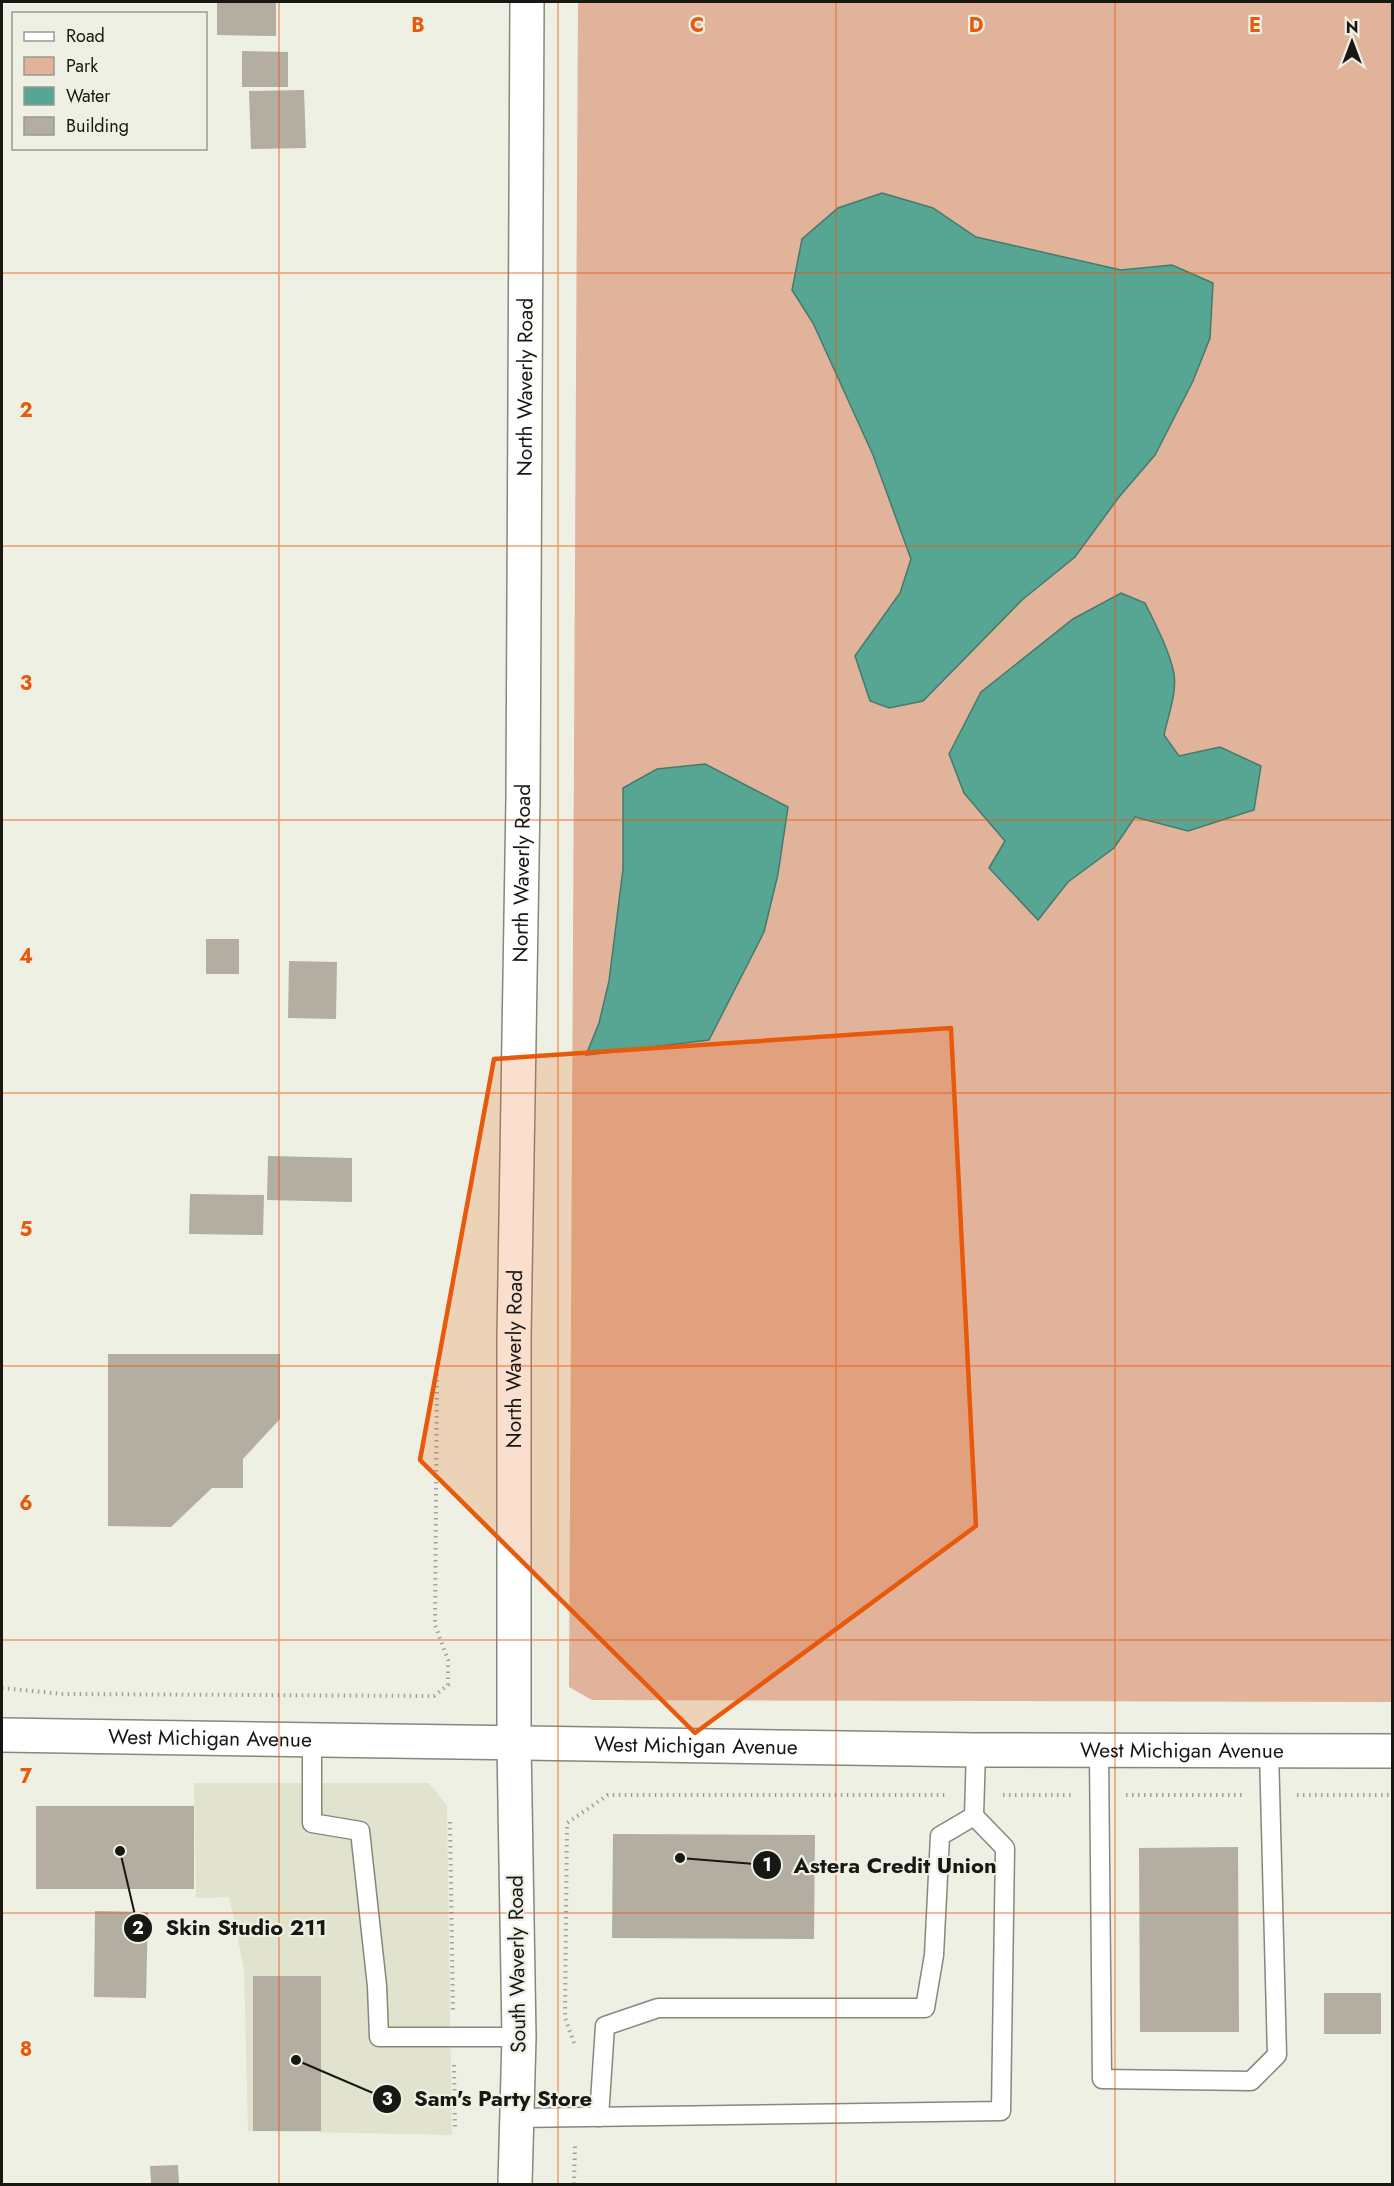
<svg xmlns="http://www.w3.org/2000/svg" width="1394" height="2186" font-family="Jost,sans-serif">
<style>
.built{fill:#e1e3cf}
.green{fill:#e1b39b}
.water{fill:#57a593;stroke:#447b6d;stroke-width:1.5}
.building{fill:#b3ada2}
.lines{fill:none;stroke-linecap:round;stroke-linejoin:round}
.lane-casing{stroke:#86887c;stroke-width:21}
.secondary-casing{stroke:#86887c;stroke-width:36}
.path{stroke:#a1a399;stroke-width:4;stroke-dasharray:1.5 4.5;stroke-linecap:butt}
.lane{stroke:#fff;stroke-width:18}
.secondary{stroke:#fff;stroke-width:33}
.marked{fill:#e8590c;fill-opacity:0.2;stroke:#e8590c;stroke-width:4.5;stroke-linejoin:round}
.grid{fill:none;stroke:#e8590c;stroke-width:1.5;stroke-opacity:0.55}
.labels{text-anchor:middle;stroke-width:4.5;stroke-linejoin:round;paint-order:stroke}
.street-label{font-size:21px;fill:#171813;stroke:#eef0e3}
.grid-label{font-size:20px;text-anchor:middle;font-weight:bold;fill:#e8590c;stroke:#eef0e3;stroke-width:4.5;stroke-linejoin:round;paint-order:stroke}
.leader{fill:none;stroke:#171813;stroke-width:2}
.callout-dot{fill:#171813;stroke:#eef0e3;stroke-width:2}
.mark-label{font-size:18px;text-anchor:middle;font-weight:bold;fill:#fff}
.callout-label{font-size:22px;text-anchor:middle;font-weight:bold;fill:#171813;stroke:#eef0e3;stroke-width:4.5;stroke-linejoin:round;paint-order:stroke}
</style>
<rect width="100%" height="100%" fill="#eef0e3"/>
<path class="built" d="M194,1783H429L447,1805L452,2135L248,2131L244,1969L229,1897L196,1898Z"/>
<path class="green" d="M578,2H1392V1702L592,1700L569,1687Z"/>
<g class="water">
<path d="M882,193L933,208L976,237L1121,270L1172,265L1213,283L1210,338L1193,381L1155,455L1119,497L1075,557L1022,600L923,701L889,708L870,701L855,656L900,593L911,559L873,455L813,323L792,290L802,239L838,208Z"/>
<path d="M1121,593L1145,603C1155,623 1170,652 1174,674C1177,693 1168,716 1164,735L1179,756L1220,747L1261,766L1254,810L1188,831L1135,817L1114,848L1068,882L1038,920L989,868L1005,841L964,793L949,754L981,692L1073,619Z"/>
<path d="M705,764L788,807L778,874L764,932L709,1040L586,1055L599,1023L609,981L623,869V788L657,769Z"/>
</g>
<g class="building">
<path d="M217,2H276V36L217,35Z"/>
<path d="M242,51L288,52V87H242Z"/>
<path d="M304,90L306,148L251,149L249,91Z"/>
<rect x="206" y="939" width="33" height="35"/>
<path d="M289,961L337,962L336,1019L288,1018Z"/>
<path d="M268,1156L352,1158V1202L267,1200Z"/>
<path d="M190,1194L264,1195L263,1235L189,1234Z"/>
<path d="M108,1354H280V1419L243,1459V1488H212L171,1527L108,1526Z"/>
<rect x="36" y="1806" width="158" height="83"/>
<path d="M613,1834L815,1835L814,1939L612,1938Z"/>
<path d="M1238,1847L1239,2032H1140L1139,1848Z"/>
<path d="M95,1911L148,1912L146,1998L94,1997Z"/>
<rect x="253" y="1976" width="68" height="155"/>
<rect x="1324" y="1993" width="57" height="41"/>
<path d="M178,2165L179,2184H151L150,2166Z"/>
</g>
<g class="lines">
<g class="lane-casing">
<g id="lane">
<path d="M312,1741V1823L360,1831L377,1986L379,2037H519"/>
<path d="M1099,1751L1102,2079L1251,2081L1277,2055L1269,1751"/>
<path d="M599,2117L605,2026L658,2008H925L934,1955L940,1836L974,1816"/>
<path d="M515,2118L1001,2111L1005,1848L974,1816L976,1750"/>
</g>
</g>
<g class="secondary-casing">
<g id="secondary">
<path id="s1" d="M2,1735L976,1750L1392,1751"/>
<path id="s2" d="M515,2184L519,2037L514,1743V1337L523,799L527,2"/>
</g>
</g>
<g class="path">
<path d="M2,1688L63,1694L434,1696L448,1685V1660L435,1625L437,1372"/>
<path d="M1003,1795H1073"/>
<path d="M1126,1795H1244"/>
<path d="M1297,1795H1392"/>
<path d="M450,1822L453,2010"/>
<path d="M574,2043L565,2018L567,1823L608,1795H947"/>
<path d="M454,2065L455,2129"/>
<path d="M574,2184L575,2143"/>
</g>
<use href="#lane" class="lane"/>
<use href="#secondary" class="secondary"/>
</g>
<path class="marked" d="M951,1028L976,1526L695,1733L420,1460L494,1059Z"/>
<path class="grid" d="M279,2V2184M558,2V2184M836,2V2184M1115,2V2184M2,273H1392M2,546H1392M2,820H1392M2,1093H1392M2,1366H1392M2,1640H1392M2,1913H1392"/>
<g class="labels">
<g class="street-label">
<text dy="7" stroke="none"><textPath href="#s2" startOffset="1797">North Waverly Road</textPath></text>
<text dy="7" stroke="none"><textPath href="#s2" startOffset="1311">North Waverly Road</textPath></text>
<text dy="7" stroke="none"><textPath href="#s2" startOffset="825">North Waverly Road</textPath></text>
<text dy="7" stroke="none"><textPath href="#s1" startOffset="208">West Michigan Avenue</textPath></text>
<text dy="7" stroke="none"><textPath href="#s1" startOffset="694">West Michigan Avenue</textPath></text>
<text dy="7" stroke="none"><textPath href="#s1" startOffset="1180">West Michigan Avenue</textPath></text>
<text transform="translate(517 1964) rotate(-91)" y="7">South Waverly Road</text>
</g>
</g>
<g class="grid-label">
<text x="418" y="32">B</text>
<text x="697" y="32">C</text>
<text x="976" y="32">D</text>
<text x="1255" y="32">E</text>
<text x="26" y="417">2</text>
<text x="26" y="690">3</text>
<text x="26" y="963">4</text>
<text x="26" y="1236">5</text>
<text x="26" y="1510">6</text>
<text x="26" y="1783">7</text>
<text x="26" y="2056">8</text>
</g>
<path class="leader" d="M680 1858L767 1865M120 1851L138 1928M296 2060L387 2099"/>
<g class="callout-dot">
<circle cx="680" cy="1858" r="6"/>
<circle cx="120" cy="1851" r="6"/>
<circle cx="296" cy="2060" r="6"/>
<circle cx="767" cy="1865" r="15"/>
<circle cx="138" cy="1928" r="15"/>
<circle cx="387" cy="2099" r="15"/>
</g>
<g class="mark-label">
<text x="767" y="1871">1</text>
<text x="138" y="1934">2</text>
<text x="387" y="2105">3</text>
</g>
<g class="callout-label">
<text x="895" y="1873">Astera Credit Union</text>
<text x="246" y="1935">Skin Studio 211</text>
<text x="503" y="2106">Sam's Party Store</text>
</g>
<rect width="1394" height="2186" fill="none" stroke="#171813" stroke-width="6"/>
<rect x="12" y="12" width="195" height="138" fill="#eef0e3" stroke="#989a90" stroke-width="1.5"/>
<rect x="24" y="32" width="30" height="9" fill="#ffffff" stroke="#989a90" stroke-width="1.5"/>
<text x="66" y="42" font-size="18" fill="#171813">Road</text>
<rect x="24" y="57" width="30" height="18" fill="#e1b39b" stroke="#989a90" stroke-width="1.5"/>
<text x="66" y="72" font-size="18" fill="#171813">Park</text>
<rect x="24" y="87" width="30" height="18" fill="#57a593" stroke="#989a90" stroke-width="1.5"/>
<text x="66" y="102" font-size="18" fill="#171813">Water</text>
<rect x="24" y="117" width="30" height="18" fill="#b3ada2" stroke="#989a90" stroke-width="1.5"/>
<text x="66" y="132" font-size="18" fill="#171813">Building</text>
<g transform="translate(1352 42)" stroke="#eef0e3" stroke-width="4.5" paint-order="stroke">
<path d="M0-4.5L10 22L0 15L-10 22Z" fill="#171813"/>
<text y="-9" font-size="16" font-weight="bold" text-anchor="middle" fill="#171813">N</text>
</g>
</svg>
